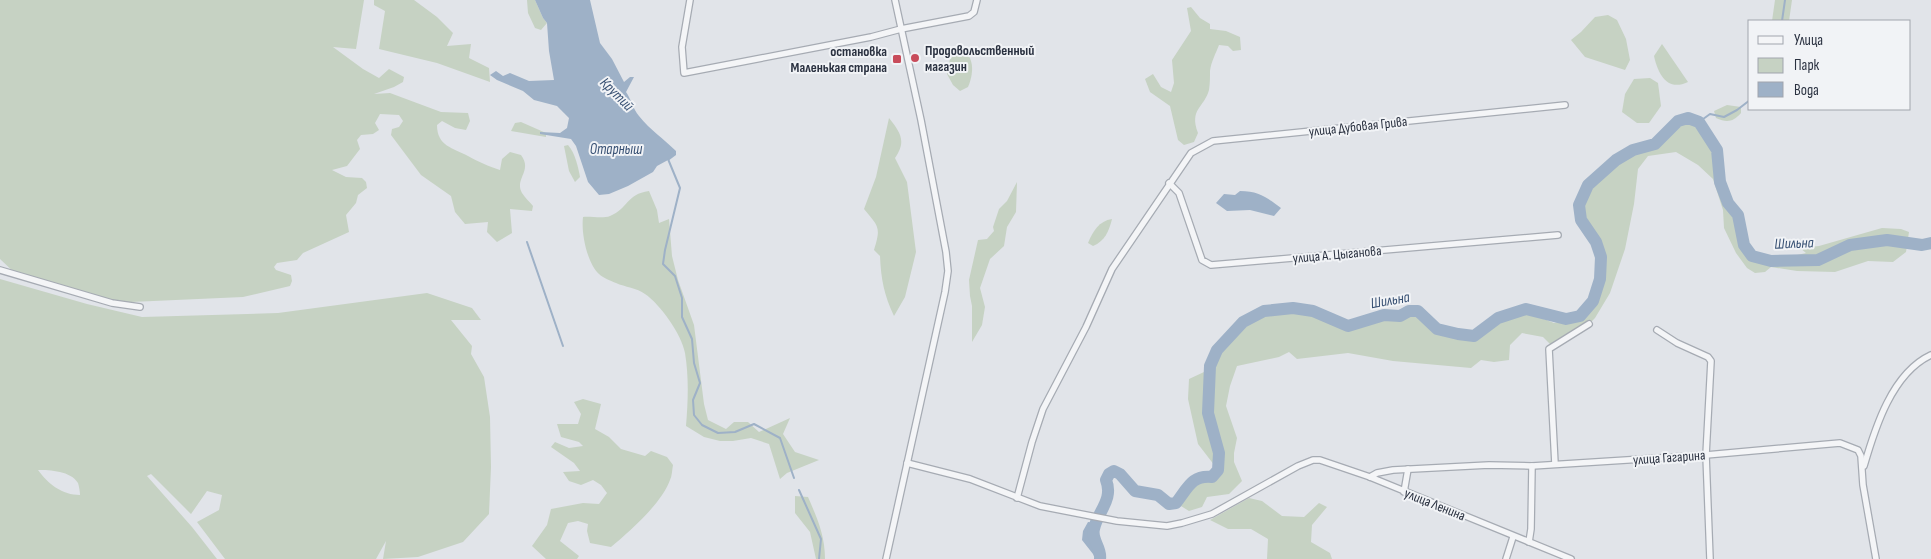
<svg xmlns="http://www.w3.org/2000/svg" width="1931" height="559" font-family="'Sofia Sans Condensed',sans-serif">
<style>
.green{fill:#c6d2c3;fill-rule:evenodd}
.water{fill:#9eb1c7}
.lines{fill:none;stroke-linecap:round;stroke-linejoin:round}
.stream{stroke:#9eb1c7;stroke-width:2}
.river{stroke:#9eb1c7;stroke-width:12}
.minor-casing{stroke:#a6abb3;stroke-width:8}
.minor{stroke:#f4f5f7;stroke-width:5.5}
.poi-dot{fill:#c84c5b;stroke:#f1f3f6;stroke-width:2}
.labels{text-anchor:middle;stroke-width:4;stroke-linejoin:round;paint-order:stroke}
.poi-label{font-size:14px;font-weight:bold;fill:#2a3140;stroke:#f1f3f6;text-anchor:start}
.street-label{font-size:14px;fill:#2a3140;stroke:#f1f3f6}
.water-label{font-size:15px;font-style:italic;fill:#364f72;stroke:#f1f3f6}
</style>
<rect width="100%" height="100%" fill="#e1e4e9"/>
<g class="green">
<path d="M0,0H364L356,49L333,47L363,69L379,78L389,69L404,77L403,82L394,87L374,94L390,93L441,112L468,113L470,121L466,130L455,128L442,121L437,125C437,146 453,148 468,156C479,162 488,166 500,170L502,159L510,152L521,155C533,171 514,179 522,193C525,198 530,202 533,206L532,211L510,209L512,233L497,242L487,232L488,222L465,224L455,212L451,196L421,175L391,135L392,129L399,127L403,121L399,115L380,114L375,123L379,130L373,134L361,135L357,140L360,149L347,166L332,170L346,177L362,178L366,182L367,188L358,195L356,203L346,215L349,232L303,253L297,260L277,263L274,267L276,270L291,275L292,281L290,286L243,297L131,302H116L18,276L0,259Z"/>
<path d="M374,0H414L437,17L453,33L447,46L471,44L469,58L489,68L490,82L437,63L379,49L385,11L374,5Z"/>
<path d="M527,0H535L543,18L547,23L541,30L535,28L528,13Z"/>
<path d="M1775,0H1792L1789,21H1772Z"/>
<path d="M1191,7L1200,18L1210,24V29L1226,31L1240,37L1241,50L1233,51L1228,46L1219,45C1216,53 1211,62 1210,71C1210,78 1210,83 1209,90C1204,108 1189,109 1198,133L1194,142L1184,145L1178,140L1170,106L1150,92L1145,79L1153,74L1161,87L1171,92L1174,83L1172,60L1191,31L1187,8Z"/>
<path d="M1608,15L1617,20L1626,39L1630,60L1625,70L1585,57L1571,40L1581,32L1595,17Z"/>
<path d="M1662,44L1688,82C1667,92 1658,74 1654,56Z"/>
<path d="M952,48C975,49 975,71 968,87L960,91L953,85L947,74Z"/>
<path d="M1650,78L1658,83L1661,106L1649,123H1637L1622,112L1625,94L1634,79Z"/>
<path d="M1727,105L1741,107V113C1733,122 1727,123 1716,118L1714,111Z"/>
<path d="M889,118C900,132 907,141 895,158L907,182L916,252L905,297L894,316C884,295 881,279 880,256L874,250C881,227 879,227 864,209L876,177Z"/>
<path d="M1688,118L1699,122L1717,150L1720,182L1728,203L1738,215L1744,245L1752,256L1788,257L1806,253L1800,248L1819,246L1882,228L1901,229L1909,232L1906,252L1893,262L1868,261L1835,272L1797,271L1771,267L1765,272L1755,273L1747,268L1736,253L1724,228L1723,210L1713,179L1698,165L1676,152L1648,156L1638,169L1634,204L1625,249L1610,293L1595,318L1589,324L1551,345L1543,337L1522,333L1510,345L1509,360L1494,362L1481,360L1471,368L1393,361L1348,353L1297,359L1289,352L1279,357L1237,366L1230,386L1226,406L1237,438L1234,453V462L1242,481L1229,494L1207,497L1202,507L1189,511L1176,503C1188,488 1191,475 1212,477L1218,470L1198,444L1188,399L1189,379L1204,372L1210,366L1217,350L1243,322L1264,311L1293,308L1313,311L1348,326L1384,315L1400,316L1409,311H1418L1437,329L1458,334L1473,336L1498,318L1526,309L1529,313L1554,323L1580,316L1593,301L1600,279L1601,257L1596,242L1581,220L1579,205L1588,185L1616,160L1633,150L1655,144L1678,121Z"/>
<path d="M521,122L546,133V137L511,131L515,123Z"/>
<path d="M568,145C575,153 578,166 580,177L575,182L569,171L564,146Z"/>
<path d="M1017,182L1016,212L1007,227L1004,246L990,259L980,288L985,307L982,325L972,342V306L970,296L969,280L978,240L987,239L994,231L993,227L999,209L1007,201Z"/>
<path d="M649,191L657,210L659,223L669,219L672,256L678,280L694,325L704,404L708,420L726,429L734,422H748L759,432L790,418L783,434L795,452L819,460L787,473L780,479L769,444L751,438L733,441H720L704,437L686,426C688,402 689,377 685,353C682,335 660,304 645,294C637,288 625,287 616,283C611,281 603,278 599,274C587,263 581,233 583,217C590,216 603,219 610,216C628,209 626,194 649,191Z"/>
<path d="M1112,219C1109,231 1105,241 1093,246L1088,243C1093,231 1099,221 1112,219Z"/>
<path d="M0,279L87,304L142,317L278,313L427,293L472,308L481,320H451L472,346L471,354L484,377L490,417L491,467L489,514L463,542L418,557L383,559L386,541L376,559H225L197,522L219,510L222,495L207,491L191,514L151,474L147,476L192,527L217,559H0ZM38,470C50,470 71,471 78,483C79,486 80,492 80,495C62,495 48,484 38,470Z"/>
<path d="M583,399L601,404L595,429L609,437L621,449L645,456L651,451L667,457L673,465C672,470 672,476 670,480C662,503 629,532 611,547L590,543L587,531L588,524L578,521L568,523L560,541L579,556L577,559H546L532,546L547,525L551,509L583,503L599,504L607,493L601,485L593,480L581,485L569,481L563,472L580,471L574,463L551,447L555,442L569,448L583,446L579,442L561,437L557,424H578L581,414L574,402Z"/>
<path d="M795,496L808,497C817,518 825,535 825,559H816L810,532L795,513Z"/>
<path d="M1249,498L1262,501L1282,516L1304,517L1319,503L1327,507L1312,525L1311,542L1330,553L1332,559H1267L1268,539L1251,529H1228L1210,520Z"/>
</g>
<g class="water">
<path d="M535,0H590L600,43L612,59L624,82L630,77H634L626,92C631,99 633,109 639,116C650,130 664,139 676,151V155L668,161V160L657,166L653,172L628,186L609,194L599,195L588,182L576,146L571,139L540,134V132L560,133L567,128L569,118L557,106L534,100L523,91L497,80L490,75L496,71L503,76L510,73L529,81L554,80L549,51L547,23L543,18Z"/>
<path d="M1240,191C1259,191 1266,197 1281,208L1274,216L1250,210L1227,211L1216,203L1224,194L1235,195Z"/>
<path d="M1088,522L1098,523L1093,533L1105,555V559H1095L1093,554L1082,540L1083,531Z"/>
</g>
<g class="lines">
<g class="stream">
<path d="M1782,21L1785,0"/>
<path d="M1699,122L1710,114L1724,117L1737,110L1750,100"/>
<path d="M668,159L680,188L665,250L663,264L675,276L682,298V317L692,339L694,363L700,383L693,400L694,415L702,425L718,433L735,432L754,424L780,438L794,478"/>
<path d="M527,242L563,346"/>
<path d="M799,490L821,539L819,559"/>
</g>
<path class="river" d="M1100,559C1102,548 1091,540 1094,529C1097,512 1114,500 1106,480L1109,474L1114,471L1120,474L1135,491L1158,495L1169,504L1176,503C1188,488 1191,475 1212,477L1218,470L1219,453L1208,413L1210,366L1217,350L1243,322L1264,311L1293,308L1313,311L1348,326L1384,315L1400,316L1409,311H1418L1437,329L1458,334L1474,336L1498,318L1526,309L1566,319L1580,316L1593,301L1600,279L1601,257L1596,242L1581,220L1579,205L1588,185L1616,160L1633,150L1655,144L1678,121L1688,118L1699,122L1717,150L1720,182L1728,203L1738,215L1744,245L1752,256L1771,261L1818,260L1850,245L1887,240L1922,245L1931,243"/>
<g class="minor-casing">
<g id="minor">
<path d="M690,0L682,47L684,73L871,37L901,29L969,16L974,12L977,0"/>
<path d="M1169,183L1179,193L1202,260L1211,265L1558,235"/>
<path d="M0,270L112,303L140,307"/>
<path d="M1657,330L1677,343L1708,357L1711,361L1706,455L1710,559"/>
<path d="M907,463L970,479L1040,506L1117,521L1167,526L1182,523L1212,514L1298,466L1313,460H1320L1370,477L1571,559"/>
<path d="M1555,464L1549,349L1589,324"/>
<path d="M1864,466C1875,428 1892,373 1931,355"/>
<path d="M1370,477L1377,473L1393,470L1489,465L1532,466L1706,455L1840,443L1858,450L1861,456L1863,485L1876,559"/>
<path d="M1404,492L1408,469"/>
<path d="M1017,498L1032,442L1043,409L1086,327L1112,269L1191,153L1213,141L1565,105"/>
<path d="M1529,542L1531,529L1532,466"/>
<path d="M886,559L945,292L948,271L946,252L921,120L895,0"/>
<path d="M1506,559L1513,537"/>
</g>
</g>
<use href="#minor" class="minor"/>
</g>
<g class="poi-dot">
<circle cx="915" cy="58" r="5"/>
<rect x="892" y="54" width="10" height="10" rx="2.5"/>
</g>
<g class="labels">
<g class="poi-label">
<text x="925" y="55">Продовольственный<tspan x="925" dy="16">магазин</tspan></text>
<text x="887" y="56" text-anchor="end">остановка<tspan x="887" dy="16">Маленькая страна</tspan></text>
</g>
<g class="street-label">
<text transform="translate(1358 126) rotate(-6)" y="5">улица Дубовая Грива</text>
<text transform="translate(1337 254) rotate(-5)" y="5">улица А. Цыганова</text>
<text transform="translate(1669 457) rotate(-4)" y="5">улица Гагарина</text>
<text transform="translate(1435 504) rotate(22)" y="5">улица Ленина</text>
</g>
<g class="water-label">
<text transform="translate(617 94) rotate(45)" y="5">Крутий</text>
<text x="616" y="154">Отарныш</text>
<text transform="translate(1794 243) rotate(-2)" y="5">Шильна</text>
<text transform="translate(1390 300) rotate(-10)" y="5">Шильна</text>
</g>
</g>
<rect x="1748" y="20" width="162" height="90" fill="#f1f3f6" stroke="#a1a5ad"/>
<rect x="1758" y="36" width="25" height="8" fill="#f4f5f7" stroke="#a1a5ad"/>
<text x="1794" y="45" font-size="15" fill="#2a3140">Улица</text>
<rect x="1758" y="58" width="25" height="15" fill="#c6d2c3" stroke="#a1a5ad"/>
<text x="1794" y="70" font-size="15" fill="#2a3140">Парк</text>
<rect x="1758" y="82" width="25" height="15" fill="#9eb1c7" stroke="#a1a5ad"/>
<text x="1794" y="95" font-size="15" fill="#2a3140">Вода</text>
</svg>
